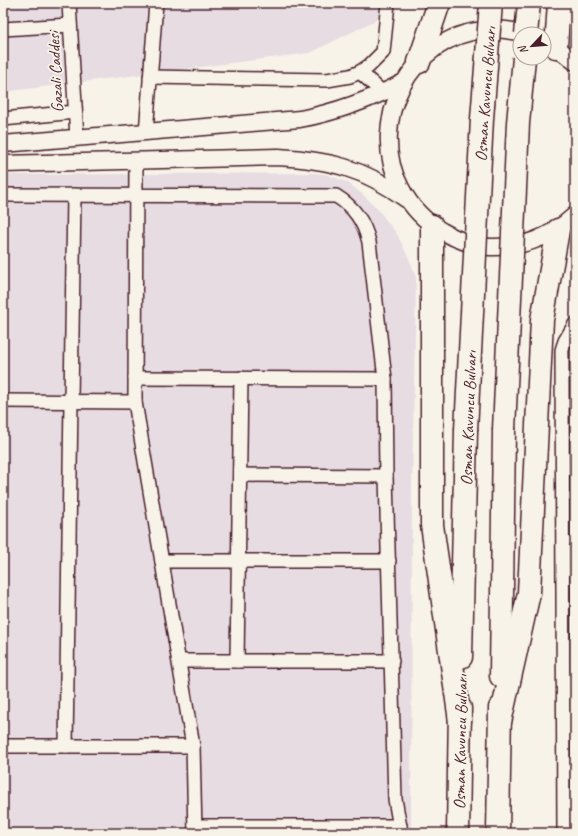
<svg xmlns="http://www.w3.org/2000/svg" width="578" height="836" font-family="Caveat,sans-serif">
<style>
.built{fill:#e6dce2}
.lines{fill:none;stroke-linecap:round;stroke-linejoin:round}
.service-casing{stroke:#4a1f2b;stroke-width:10}
.minor-casing{stroke:#4a1f2b;stroke-width:16}
.tertiary-casing{stroke:#4a1f2b;stroke-width:19}
.trunk-casing{stroke:#4a1f2b;stroke-width:25}
.service{stroke:#f7f3e8;stroke-width:7}
.minor{stroke:#f7f3e8;stroke-width:13}
.tertiary{stroke:#f7f3e8;stroke-width:16}
.trunk{stroke:#f7f3e8;stroke-width:22}
.trunk-bridge-casing{stroke:#4a1f2b;stroke-width:25;stroke-linecap:butt}
.trunk-bridge{stroke:#f7f3e8;stroke-width:22}
.labels{text-anchor:middle;stroke-width:3.5;stroke-linejoin:round;paint-order:stroke}
.street-label{font-size:17px;fill:#4a1f2b;stroke:#f7f3e8}
</style>
<rect width="100%" height="100%" fill="#f7f3e8"/>
<filter id="ink" filterUnits="userSpaceOnUse"><feTurbulence type="fractalNoise" baseFrequency=".025" numOctaves="2"/><feDisplacementMap in="SourceGraphic" scale="8" xChannelSelector="R" yChannelSelector="G"/><feConvolveMatrix kernelMatrix="1 2 1 2 8 2 1 2 1" color-interpolation-filters="sRGB"/></filter>
<g filter="url(#ink)">
<g class="built">
<path d="M3,3H389L376,20L310,53L3,92Z"/>
<path d="M313,173L325,174L347,182L362,194L376,207L397,234L411,263L416,278L412,489L411,833H3V175Z"/>
</g>
<g class="lines">
<g class="service-casing">
<g id="service">
<path d="M562,497H575"/>
<path d="M563,541H575"/>
</g>
</g>
<g class="minor-casing">
<g id="minor">
<path d="M69,3L77,138"/>
<path d="M3,29L70,25"/>
<path d="M360,72L383,93"/>
<path d="M150,77L327,80L350,76L360,72L369,66L383,52L388,3"/>
<path d="M3,119L75,112"/>
<path d="M146,133L156,3"/>
<path d="M136,161L135,402L193,746L195,833"/>
<path d="M3,195L336,196C354,207 364,221 369,242L385,379L386,476L395,799L401,833"/>
<path d="M135,378L385,379"/>
<path d="M3,401L135,402"/>
<path d="M240,475L386,476"/>
<path d="M162,561H389"/>
<path d="M179,661H392"/>
<path d="M237,661L241,378"/>
<path d="M3,746H193"/>
<path d="M66,746L74,195"/>
<path d="M195,826H400"/>
<path d="M564,833L562,350L565,341L575,324"/>
</g>
</g>
<g class="tertiary-casing">
<g id="tertiary">
<path d="M527,34C513,31 500,28 485,30C410,36 366,123 401,188C411,207 424,221 442,231C457,240 473,246 490,247C523,248 550,238 575,215"/>
<path d="M544,41L556,47L575,62"/>
<path d="M3,144L300,119C337,112 370,100 404,82"/>
<path d="M3,164L278,157C329,160 364,168 406,199"/>
</g>
</g>
<g class="trunk-casing">
<g id="trunk">
<path d="M556,47L559,3"/>
<path d="M419,62L439,3"/>
<path d="M432,226V525L460,721"/>
<path d="M461,657L466,430"/>
<path d="M501,676L504,430"/>
<path d="M500,722L529,593L542,320L558,230"/>
<path d="M458,833L460,708"/>
<path d="M498,833L500,708"/>
</g>
</g>
<use href="#service" class="service"/>
<use href="#minor" class="minor"/>
<use href="#tertiary" class="tertiary"/>
<use href="#trunk" class="trunk"/>
<g class="trunk-bridge-casing">
<g id="trunk-bridge">
<path d="M526,34L529,3"/>
<path d="M466,430L482,119L491,3"/>
<path d="M504,430L518,123L524,58"/>
</g>
</g>
<use href="#trunk-bridge" class="trunk-bridge"/>
</g>
</g>
<g class="labels">
<g class="street-label">
<text transform="translate(55 72) rotate(-93)" y="6">Gazali Caddesi</text>
<text transform="translate(485 94) rotate(-86)" y="6">Osman Kavuncu Bulvarı</text>
<text transform="translate(468 418) rotate(-88)" y="6">Osman Kavuncu Bulvarı</text>
<text transform="translate(460 742) rotate(-89)" y="6">Osman Kavuncu Bulvarı</text>
</g>
</g>
<rect width="578" height="836" fill="none" stroke="#f7f3e8" stroke-width="16"/>
<rect x="8" y="8" width="562" height="820" fill="none" stroke="#4a1f2b" stroke-width="1.5" filter="url(#ink)"/>
<g transform="translate(532 46) rotate(244)"><circle r="19" fill="#f7f3e8" stroke="#b29e9c"/>
<path d="M0-3L7 15L0 10L-7 15Z" fill="#4a1f2b"/>
<text y="-6" font-size="11" font-weight="bold" text-anchor="middle" fill="#4a1f2b">N</text>
</g>
</svg>
